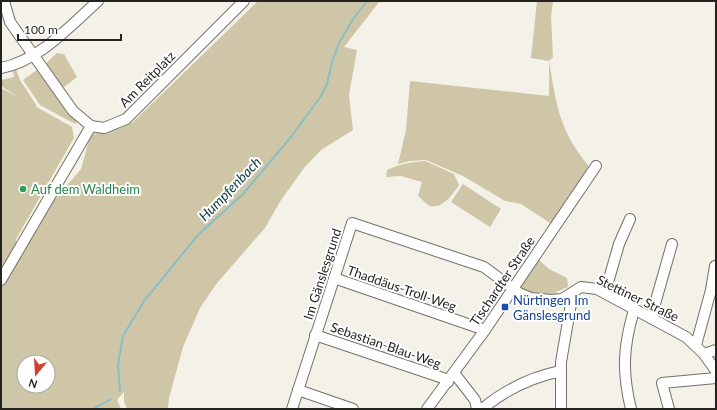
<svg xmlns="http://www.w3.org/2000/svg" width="717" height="410" font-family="Lato,sans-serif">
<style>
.green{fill:#cfc6a8;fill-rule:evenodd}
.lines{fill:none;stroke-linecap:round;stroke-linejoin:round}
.stream{stroke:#89bec6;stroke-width:2}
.minor-casing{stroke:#737168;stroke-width:12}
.minor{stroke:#fff;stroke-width:10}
.leisure-dot{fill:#2e9e5b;stroke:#fff;stroke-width:1.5}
.transit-dot{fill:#1a4fb4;stroke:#fff;stroke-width:1.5}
.labels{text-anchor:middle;stroke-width:4;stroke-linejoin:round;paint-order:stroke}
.street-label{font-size:13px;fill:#24231f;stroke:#fff}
.leisure-label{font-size:13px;fill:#27864d;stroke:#fff;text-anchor:start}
.transit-label{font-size:13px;fill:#164399;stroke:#fff;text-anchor:start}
.water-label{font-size:14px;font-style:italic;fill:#114249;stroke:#fff}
</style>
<rect width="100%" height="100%" fill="#f4f1e8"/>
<g class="green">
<path d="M258,1H380L344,47L357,50L349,95L353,130L321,150L304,168L281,200L265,228L217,283L200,308L183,347L169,398L168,409H127L124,401V392L117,400L121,409H1V286L27,238L51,204L81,169L89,140L93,134L120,128L133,122ZM24,362H48V386H24Z"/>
<path d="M537,1H553L551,17L553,57L549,61C553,83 556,110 566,131C572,145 581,156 590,168L553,225L521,204L505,201L463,176L426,160L410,161L398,164L406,130L410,81L549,96V61L531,58Z"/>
<path d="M57,53L64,54L77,77L64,87L60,86L45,64Z"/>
<path d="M16,69L20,80L37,106H35L72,127L74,138L16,239V246L1,272V88L20,98L1,86V80L14,77L13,71Z"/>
<path d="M38,69L78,121L75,124L40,105L23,80Z"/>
<path d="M425,161L454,174L459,185C453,194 442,211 428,205C425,203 421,198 418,196L422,182L401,176L386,177L387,170C400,164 411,162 425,161Z"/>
<path d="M463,184L501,209L490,227L451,202Z"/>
<path d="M539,260L549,269L567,278L568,287L556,292L557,295C544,298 531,293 519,288Z"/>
</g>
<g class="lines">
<g class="stream">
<path d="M120,391L118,365L123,336L144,301L198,235L243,194L291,137L321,96L327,84L332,62L339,43L353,19L367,1"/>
<path d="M93,409L111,399"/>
</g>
<g class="minor-casing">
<g id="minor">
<path d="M4,1L10,22L73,111L91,126L104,128L126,119L244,1"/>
<path d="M1,68C39,61 70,26 98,1"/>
<path d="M334,278L485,330"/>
<path d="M1,280L91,126"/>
<path d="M605,293L619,244L630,219"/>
<path d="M651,318L672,244"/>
<path d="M315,335L443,378L448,382"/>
<path d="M696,345L711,290L715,266"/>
<path d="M704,354L716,350"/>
<path d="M454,373L475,400L477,409"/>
<path d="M298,390L353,409"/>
<path d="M292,409L352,223L484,267L519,293L531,298L551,300L562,299L581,287L597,289L686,337L704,354L716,371"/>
<path d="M427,409L485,330L596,166"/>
<path d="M482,409C505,390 531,377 561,371"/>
<path d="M561,409V362L571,304V294"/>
<path d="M631,409C622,372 623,347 634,310"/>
<path d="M669,409L662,383L716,378"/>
</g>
</g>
<use href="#minor" class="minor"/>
</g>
<circle class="leisure-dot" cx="23" cy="189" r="4"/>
<rect class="transit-dot" x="501" y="303" width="8" height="8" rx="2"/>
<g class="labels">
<g class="street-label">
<text transform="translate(147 79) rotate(-45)" y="5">Am Reitplatz</text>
<text transform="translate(322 274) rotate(-72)" y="5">Im Gänslesgrund</text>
<text transform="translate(502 281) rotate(-56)" y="5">Tischardter Straße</text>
<text transform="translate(402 288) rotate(19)" y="5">Thaddäus-Troll-Weg</text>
<text transform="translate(638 298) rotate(26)" y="5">Stettiner Straße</text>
<text transform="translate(386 345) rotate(19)" y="5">Sebastian-Blau-Weg</text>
</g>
<g class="leisure-label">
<text x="31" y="194">Auf dem Waldheim</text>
</g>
<g class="transit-label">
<text x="513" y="305">Nürtingen Im<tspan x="513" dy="15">Gänslesgrund</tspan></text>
</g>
<g class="water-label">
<text transform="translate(230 189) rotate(-46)" y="5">Humpfenbach</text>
</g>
</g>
<rect width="717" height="410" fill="none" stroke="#24231f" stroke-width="4"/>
<g transform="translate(36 374) rotate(198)"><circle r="19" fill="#ffffff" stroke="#a7a7a5"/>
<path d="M0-3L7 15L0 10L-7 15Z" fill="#ce422e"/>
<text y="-6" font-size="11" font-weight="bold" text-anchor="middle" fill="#24231f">N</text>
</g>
<path d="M18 34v6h103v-6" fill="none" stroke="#24231f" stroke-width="2"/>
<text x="24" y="34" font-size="12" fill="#24231f" stroke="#ffffff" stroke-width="3" paint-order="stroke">100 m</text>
</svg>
